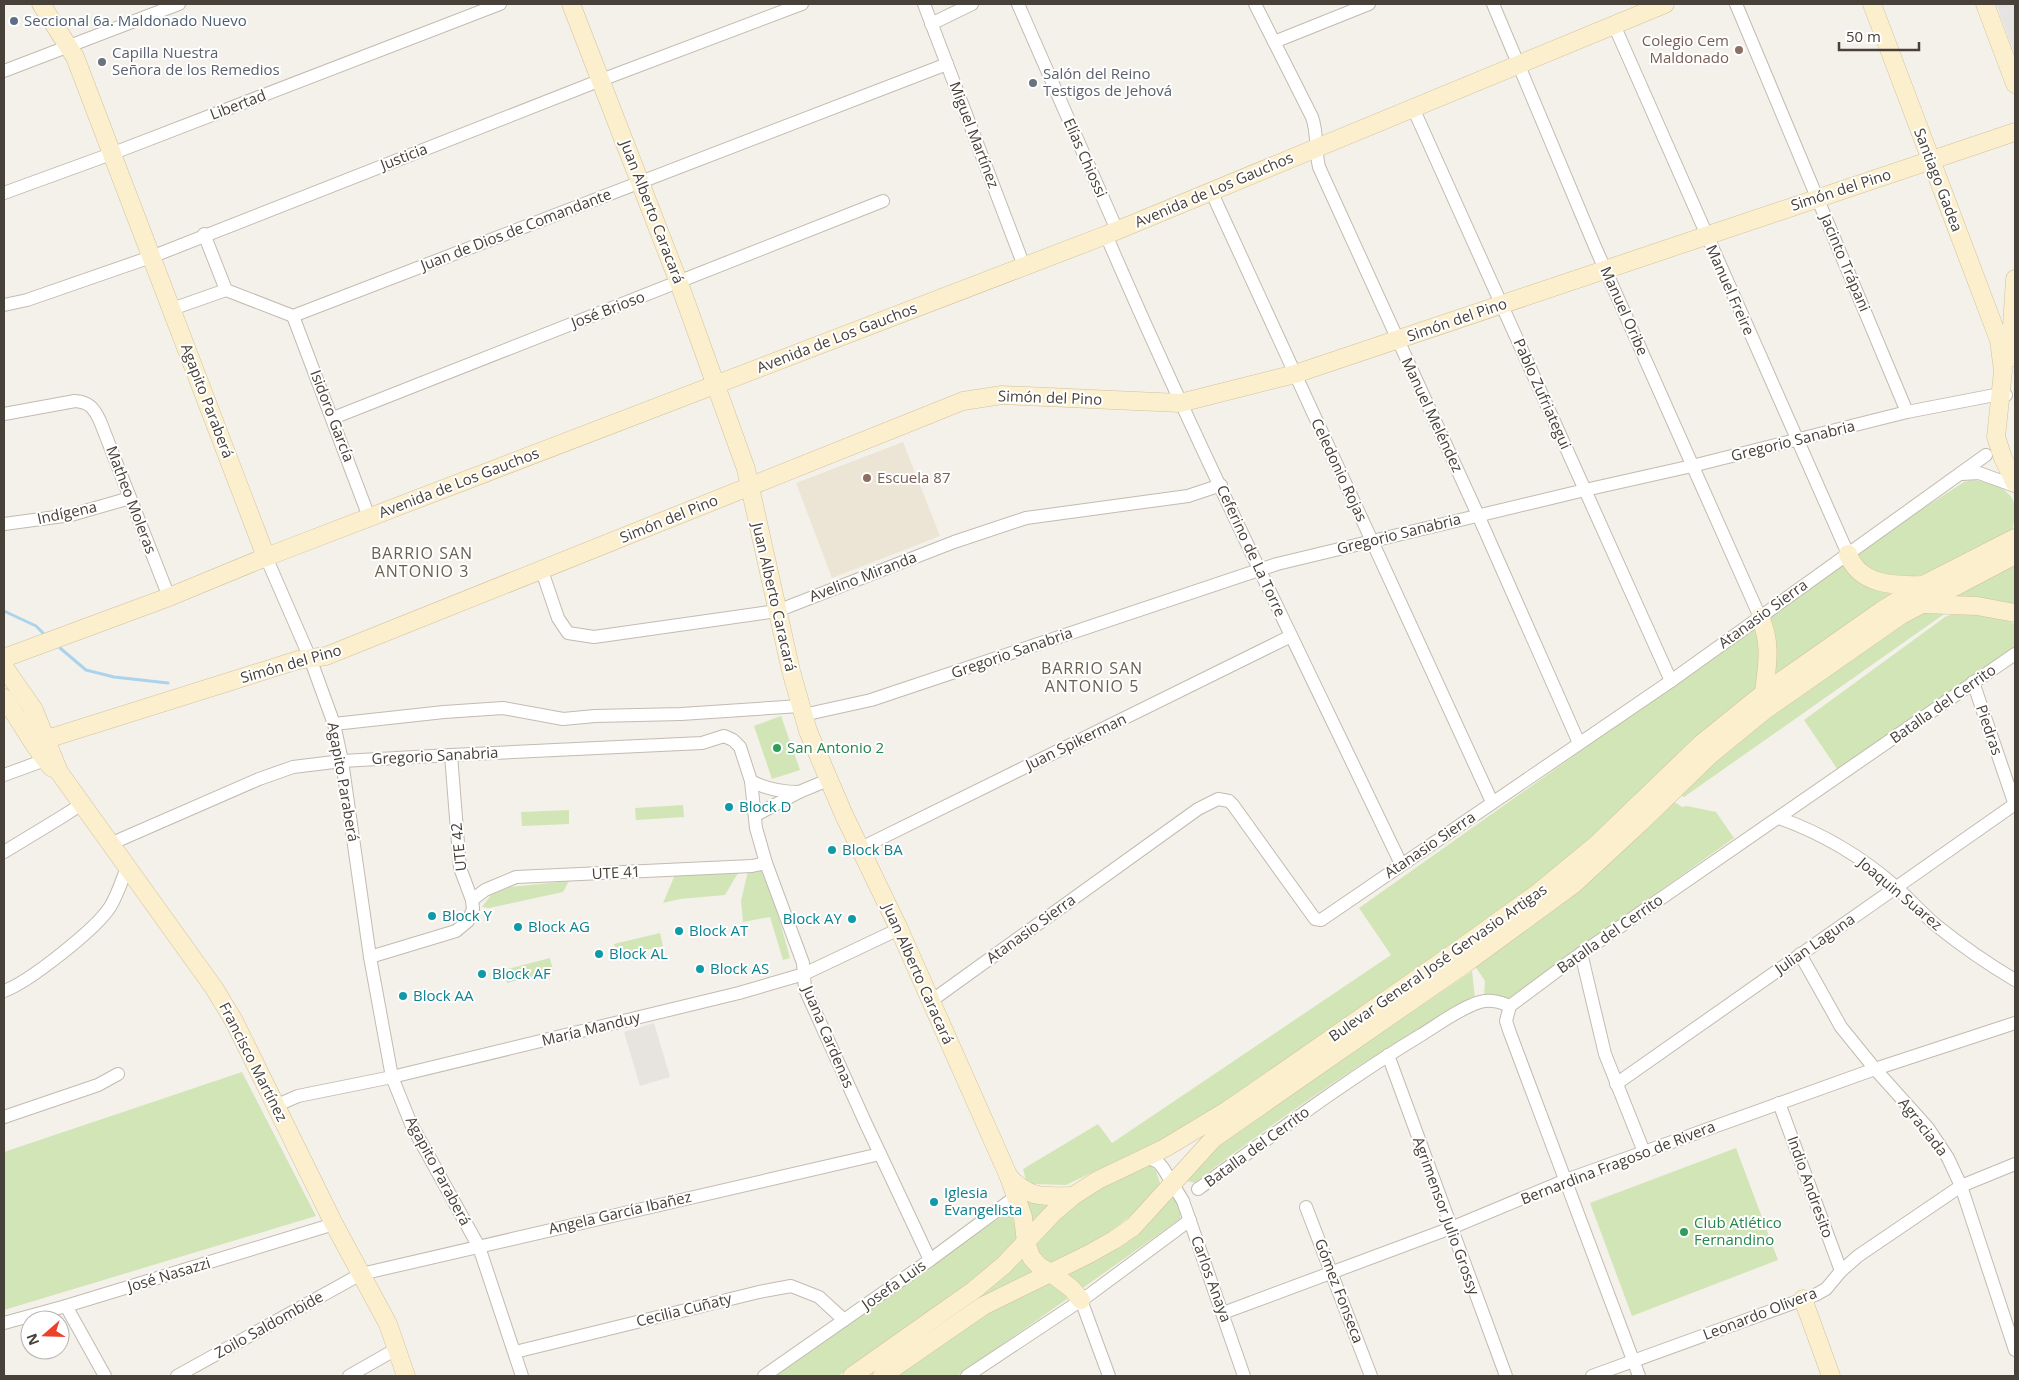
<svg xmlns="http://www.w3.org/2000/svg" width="2019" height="1380" font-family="'Open Sans',sans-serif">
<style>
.industrial{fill:#e7e3df}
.education{fill:#ece5d5}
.green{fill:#d2e5b6}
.parking{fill:#e6e4e2}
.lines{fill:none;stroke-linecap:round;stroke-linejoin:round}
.stream{stroke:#abd4ec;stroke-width:3}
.street-casing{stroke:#c2bbb0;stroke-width:14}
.secondary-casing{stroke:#d1c29d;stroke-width:19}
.street{stroke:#fff;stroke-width:12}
.secondary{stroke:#fbefcd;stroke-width:18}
.service-dot{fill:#5c6f8a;stroke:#fff;stroke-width:2}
.education-dot{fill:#8d6e63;stroke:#fff;stroke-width:2}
.worship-dot{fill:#6b7280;stroke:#fff;stroke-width:2}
.leisure-dot{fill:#2e9e5b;stroke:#fff;stroke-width:2}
.culture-dot{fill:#0f9aa8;stroke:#fff;stroke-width:2}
.labels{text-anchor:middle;stroke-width:4;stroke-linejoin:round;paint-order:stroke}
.service-label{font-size:15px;fill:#4e5e75;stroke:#fff;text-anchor:start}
.education-label{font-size:15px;fill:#785e54;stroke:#fff;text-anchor:end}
.worship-label{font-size:15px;fill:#5b616d;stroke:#fff;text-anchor:start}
.street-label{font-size:15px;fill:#484139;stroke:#fff}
.leisure-label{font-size:15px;fill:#27864d;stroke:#fff;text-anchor:start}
.culture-label{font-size:15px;fill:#0d838f;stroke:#fff;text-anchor:start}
.neighbourhood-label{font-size:16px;letter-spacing:1px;fill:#6a5f51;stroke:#fff}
</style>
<rect width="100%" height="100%" fill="#f4f1ea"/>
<path class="industrial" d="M654,1023L670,1077L640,1086L624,1032Z"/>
<path class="education" d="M903,442L940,536L832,578L796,483Z"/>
<g class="green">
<path d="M1973,480C1994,483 2019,490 2015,517C2014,524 2012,525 2014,532C1974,553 1890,609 1856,555L1924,508L1964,482Z"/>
<path d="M2015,561V606L1948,596Z"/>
<path d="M1844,564L1901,590L1773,680L1769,617Z"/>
<path d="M1921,612H1947L1684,797L1678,794L1769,715Z"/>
<path d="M1952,614C1973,614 1996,615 2015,624V647L1838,770L1804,720L1945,617Z"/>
<path d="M1756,627L1763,636L1756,691L1592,839L1496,915L1225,1105L1160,1140L1066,1185L1034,1184L1026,1180L1023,1169L1098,1124L1112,1143L1391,955L1359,908Z"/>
<path d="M781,716L800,770L772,779L754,726Z"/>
<path d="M1670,799L1682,807L1687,806L1716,812L1734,838L1509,998L1484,996L1485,981L1475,966Z"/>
<path d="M683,805L684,817L636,820L635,808Z"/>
<path d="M569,810V824L522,826L521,812Z"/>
<path d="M748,871H762L768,878L790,958L783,960L770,917L743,922L741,901Z"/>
<path d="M738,873L725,895L680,899L663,903L675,875Z"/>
<path d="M569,881L563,892L489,908L482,907L491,895L510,887Z"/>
<path d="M660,933L663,946L618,957L614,944Z"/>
<path d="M550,958L553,971L507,983L504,970Z"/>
<path d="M1472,971L1475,998C1375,1050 1284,1115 1194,1183L1188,1181L1204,1159L1223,1141Z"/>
<path d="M242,1072L316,1216L4,1310V1152Z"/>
<path d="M1736,1148L1778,1260L1632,1316L1590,1203Z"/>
<path d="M1149,1164L1156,1171L1161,1186C1126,1224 1098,1242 1051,1264H1048L1037,1251L1035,1241L1059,1216L1098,1189Z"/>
<path d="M1172,1196L1174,1197L1181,1214L1180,1219L1080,1290L1064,1275Z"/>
<path d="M1025,1197L1056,1200L1031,1223Z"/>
<path d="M1011,1210L1018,1240L963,1291L838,1376H772Z"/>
<path d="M1024,1255L1037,1272L956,1316L869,1376H862Z"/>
<path d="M1051,1283L1067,1292V1299L957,1376H890L1007,1301Z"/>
</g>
<path class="parking" d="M1996,4H2015V55Z"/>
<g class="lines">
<g class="stream">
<path d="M4,611L36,626L44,634"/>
<path d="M60,648L86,670L114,677L168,683"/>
</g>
<g class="street-casing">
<g id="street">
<path d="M924,4L1024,266"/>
<path d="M1018,4L1117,230"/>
<path d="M1255,4L1312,117C1318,134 1315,150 1319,167L1478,515L1579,743"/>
<path d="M1493,4L1596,249L1760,617"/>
<path d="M1736,4L1907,412"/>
<path d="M931,24L972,4"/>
<path d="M1614,25L1848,554"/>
<path d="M1274,42L1369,4"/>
<path d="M4,71L179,4"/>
<path d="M1413,108L1671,681"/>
<path d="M1211,191L1492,802"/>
<path d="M4,193L111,154L500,4"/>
<path d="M204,234L226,290L293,316L947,64"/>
<path d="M1106,235C1198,448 1301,655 1401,864"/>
<path d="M4,305L27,300L151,257L601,80L802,4"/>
<path d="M172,309L226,290"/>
<path d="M293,316L369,517"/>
<path d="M4,414L75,401C89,402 94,408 100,421L169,597"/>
<path d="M333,418L883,201"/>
<path d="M1962,474L1979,473L2015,486"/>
<path d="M4,524L71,515L130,498"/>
<path d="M266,557L310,658L334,724L342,761L370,957L392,1077L411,1124L479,1247L522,1376"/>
<path d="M542,571L558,618L568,633L594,637L777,611L954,542L1026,518L1188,496L1221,485"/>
<path d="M1973,682L2015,805"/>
<path d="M803,715L871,700L1277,564L1585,490L1692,466L1907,412L2000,394L2006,395"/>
<path d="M334,724L444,712L503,708L563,719L595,716L681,714L800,706"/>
<path d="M4,775L45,760"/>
<path d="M751,781C766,789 782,792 799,792"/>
<path d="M756,815L799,792L828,780"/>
<path d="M1779,818C1821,833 1862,857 1896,887C1910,900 1923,914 1937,926C1962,946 1988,964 2015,980"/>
<path d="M110,844L259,779L293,767L342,761L451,755L702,743L724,736L733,740L740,747L751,781L756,828L766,863L803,963L805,989L866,1124L930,1260"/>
<path d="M861,848L1291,636"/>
<path d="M4,852L60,818L82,804"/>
<path d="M472,900L485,890L516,877L752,866L766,863"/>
<path d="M1581,953L1605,1054L1644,1152"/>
<path d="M1800,954L1841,1027L1875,1069L1928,1128L1948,1158L1961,1186L2015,1350"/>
<path d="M370,957L456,931L468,921L473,909L472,900L460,868L451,755"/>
<path d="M4,991C29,982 96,929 110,907C118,894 122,880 127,867"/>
<path d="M931,1001L1198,809L1218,799L1229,801L1233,805L1315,919L1321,920L1671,681L1986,455"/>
<path d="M1388,1055L1506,1376"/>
<path d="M1616,1084L2015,804"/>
<path d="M1779,1103L1841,1271"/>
<path d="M275,1106L298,1096L392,1077L739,993L804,974L899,929"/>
<path d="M4,1117L98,1085L118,1074"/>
<path d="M1146,1157L1158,1162L1163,1168L1183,1201L1244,1376"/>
<path d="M1198,1189C1271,1137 1343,1082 1421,1035C1439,1024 1460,1008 1480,1002C1491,999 1500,1002 1510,1006"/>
<path d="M1306,1207L1371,1376"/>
<path d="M1081,1300L1109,1376"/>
<path d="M66,1306L105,1376"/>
<path d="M1223,1313L1451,1228L1566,1180L1875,1069L2015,1023"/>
<path d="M4,1323L66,1306L334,1224"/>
<path d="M515,1352L759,1292L791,1286L819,1297L844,1320"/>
<path d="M177,1376L361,1274L880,1154"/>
<path d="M349,1376L398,1348"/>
<path d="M764,1376L930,1260L1022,1192"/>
<path d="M967,1376L1089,1295L1190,1220"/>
<path d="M1592,1376L1815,1295L1826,1289L1841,1271L1858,1256L1961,1186L2015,1164"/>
<path d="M1639,1376L1510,1033L1506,1021L1510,1006L1569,962L2015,654"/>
</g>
</g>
<g class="secondary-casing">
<g id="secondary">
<path d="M41,4L75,57L266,557"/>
<path d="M571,4L679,283L746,469L791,671L808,731L844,815L899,929L1009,1177L1023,1217L1026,1242L1031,1257L1039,1266L1051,1273L1072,1289L1081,1300"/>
<path d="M1872,4L1999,340L2003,371L1996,437L2003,458L2015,483"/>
<path d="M1985,4L2015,84"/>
<path d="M2010,358L2015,279"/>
<path d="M1848,554C1859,585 1894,586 1922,585"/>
<path d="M1923,604L1977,606L2015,613"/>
<path d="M1760,617C1772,644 1767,665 1764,693"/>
<path d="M4,658L169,597L266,557L1106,235L1665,4"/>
<path d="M4,667L34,710L59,772L214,988L234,1021L334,1224L388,1324L406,1376"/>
<path d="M4,698C21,721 33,747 52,768"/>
<path d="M20,720L35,735L47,739L298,660L326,656L963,401L1002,395L1180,403L1295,374L2015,132"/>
<path d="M1009,1177C1031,1200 1044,1196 1073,1196"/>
<path d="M1803,1299L1831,1376"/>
<path d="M852,1376L974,1290L1004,1265L1054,1212L1073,1196L1098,1180L1165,1148L1228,1110L1457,951L1539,892L1596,845L1701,744L1764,693L1881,611L1925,584L2015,538"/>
<path d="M882,1376L983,1306L1089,1254L1114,1240L1133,1227L1214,1138L1466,963L1574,884L1641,822L1710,755L1765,710L1901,615L2015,555"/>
</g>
</g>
<use href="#street" class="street"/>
<use href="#secondary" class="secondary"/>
</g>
<circle class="service-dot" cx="14" cy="21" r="5"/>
<g class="education-dot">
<circle cx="1739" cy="50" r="5"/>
<circle cx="867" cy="478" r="5"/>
</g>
<g class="worship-dot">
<circle cx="102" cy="62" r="5"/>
<circle cx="1033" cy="83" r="5"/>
</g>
<g class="leisure-dot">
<circle cx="777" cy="748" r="5"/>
<circle cx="1684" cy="1232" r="5"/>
</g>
<g class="culture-dot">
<circle cx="729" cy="807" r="5"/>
<circle cx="832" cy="850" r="5"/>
<circle cx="432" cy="916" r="5"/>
<circle cx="852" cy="919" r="5"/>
<circle cx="518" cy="927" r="5"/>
<circle cx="679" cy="931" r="5"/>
<circle cx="599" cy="954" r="5"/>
<circle cx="700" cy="969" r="5"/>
<circle cx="482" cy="974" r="5"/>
<circle cx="403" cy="996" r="5"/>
<circle cx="934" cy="1202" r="5"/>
</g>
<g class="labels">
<g class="service-label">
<text x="24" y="26">Seccional 6a. Maldonado Nuevo</text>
</g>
<g class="education-label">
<text x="1729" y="46">Colegio Cem<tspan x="1729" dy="17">Maldonado</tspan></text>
<text x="877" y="483" text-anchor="start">Escuela 87</text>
</g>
<g class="worship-label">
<text x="112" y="58">Capilla Nuestra<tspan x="112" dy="17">Señora de los Remedios</tspan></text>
<text x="1043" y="79">Salón del Reino<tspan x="1043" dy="17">Testigos de Jehová</tspan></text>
</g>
<g class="street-label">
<text transform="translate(238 105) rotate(-21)" y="5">Libertad</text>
<text transform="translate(974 135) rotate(69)" y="5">Miguel Martínez</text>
<text transform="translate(404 157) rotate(-21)" y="5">Justicia</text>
<text transform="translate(1085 158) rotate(66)" y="5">Elías Chiossi</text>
<text transform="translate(1938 180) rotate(69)" y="5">Santiago Gadea</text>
<text transform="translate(1214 190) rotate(-23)" y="5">Avenida de Los Gauchos</text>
<text transform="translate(1841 190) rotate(-18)" y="5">Simón del Pino</text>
<text transform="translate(652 212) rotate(69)" y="5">Juan Alberto Caracará</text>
<text transform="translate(516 230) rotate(-21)" y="5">Juan de Dios de Comandante</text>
<text transform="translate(1845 263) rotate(67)" y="5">Jacinto Trápani</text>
<text transform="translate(1730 290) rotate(66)" y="5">Manuel Freire</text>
<text transform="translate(608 310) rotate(-21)" y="5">José Brioso</text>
<text transform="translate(1624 311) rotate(66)" y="5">Manuel Oribe</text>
<text transform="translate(1457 320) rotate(-19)" y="5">Simón del Pino</text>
<text transform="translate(837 338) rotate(-21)" y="5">Avenida de Los Gauchos</text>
<text transform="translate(1542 394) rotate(66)" y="5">Pablo Zufriategui</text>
<text transform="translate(1050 398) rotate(2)" y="5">Simón del Pino</text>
<text transform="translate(207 401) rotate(69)" y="5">Agapito Paraberá</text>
<text transform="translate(1432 415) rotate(65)" y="5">Manuel Meléndez</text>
<text transform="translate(332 416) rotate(69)" y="5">Isidoro García</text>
<text transform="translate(1793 441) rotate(-14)" y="5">Gregorio Sanabria</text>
<text transform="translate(1339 470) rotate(65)" y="5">Celedonio Rojas</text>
<text transform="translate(459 483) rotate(-21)" y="5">Avenida de Los Gauchos</text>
<text transform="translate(131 500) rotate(69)" y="5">Matheo Moleras</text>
<text transform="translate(67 513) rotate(-12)" y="5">Indígena</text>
<text transform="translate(669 519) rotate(-22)" y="5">Simón del Pino</text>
<text transform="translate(1399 534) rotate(-14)" y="5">Gregorio Sanabria</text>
<text transform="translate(1251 551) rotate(65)" y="5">Ceferino de La Torre</text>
<text transform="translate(863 577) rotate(-21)" y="5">Avelino Miranda</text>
<text transform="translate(774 597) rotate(77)" y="5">Juan Alberto Caracará</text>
<text transform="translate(1763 614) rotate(-36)" y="5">Atanasio Sierra</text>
<text transform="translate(1012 653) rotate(-19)" y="5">Gregorio Sanabria</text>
<text transform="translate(291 664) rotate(-16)" y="5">Simón del Pino</text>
<text transform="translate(1943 704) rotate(-35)" y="5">Batalla del Cerrito</text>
<text transform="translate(1989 730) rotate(71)" y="5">Piedras</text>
<text transform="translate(1076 742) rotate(-26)" y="5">Juan Spikerman</text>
<text transform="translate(435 756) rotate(-3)" y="5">Gregorio Sanabria</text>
<text transform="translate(343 782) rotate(80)" y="5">Agapito Paraberá</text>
<text transform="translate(1430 845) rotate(-34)" y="5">Atanasio Sierra</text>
<text transform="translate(459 847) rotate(-96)" y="5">UTE 42</text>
<text transform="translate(616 873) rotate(-3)" y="5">UTE 41</text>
<text transform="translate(1900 894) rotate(40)" y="5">Joaquin Suarez</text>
<text transform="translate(1031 929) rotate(-36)" y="5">Atanasio Sierra</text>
<text transform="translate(1610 934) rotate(-35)" y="5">Batalla del Cerrito</text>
<text transform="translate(1815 944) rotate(-35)" y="5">Julian Laguna</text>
<text transform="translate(1438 963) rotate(-35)" y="5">Bulevar General José Gervasio Artigas</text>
<text transform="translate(918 974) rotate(66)" y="5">Juan Alberto Caracará</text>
<text transform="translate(591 1029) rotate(-14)" y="5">María Manduy</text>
<text transform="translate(828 1037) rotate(67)" y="5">Juana Cardenas</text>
<text transform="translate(253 1062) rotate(63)" y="5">Francisco Martínez</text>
<text transform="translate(1923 1127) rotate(52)" y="5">Agraciada</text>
<text transform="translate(1257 1147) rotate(-36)" y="5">Batalla del Cerrito</text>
<text transform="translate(1618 1163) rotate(-21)" y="5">Bernardina Fragoso de Rivera</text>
<text transform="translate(438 1171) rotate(62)" y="5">Agapito Paraberá</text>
<text transform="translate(1810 1187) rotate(70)" y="5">Indio Andresito</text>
<text transform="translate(620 1213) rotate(-13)" y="5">Angela García Ibañez</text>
<text transform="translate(1446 1216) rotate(70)" y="5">Agrimensor Julio Grossy</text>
<text transform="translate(169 1275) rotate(-17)" y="5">José Nasazzi</text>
<text transform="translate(1211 1279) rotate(70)" y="5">Carlos Anaya</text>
<text transform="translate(894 1285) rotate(-35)" y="5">Josefa Luis</text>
<text transform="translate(1339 1291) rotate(69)" y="5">Gómez Fonseca</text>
<text transform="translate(684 1310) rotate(-14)" y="5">Cecilia Cuñaty</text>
<text transform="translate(1760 1314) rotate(-21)" y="5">Leonardo Olivera</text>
<text transform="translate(269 1325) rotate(-29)" y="5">Zoilo Saldombide</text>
</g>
<g class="leisure-label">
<text x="787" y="753">San Antonio 2</text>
<text x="1694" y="1228">Club Atlético<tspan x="1694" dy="17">Fernandino</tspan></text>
</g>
<g class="culture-label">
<text x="739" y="812">Block D</text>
<text x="842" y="855">Block BA</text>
<text x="442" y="921">Block Y</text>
<text x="842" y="924" text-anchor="end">Block AY</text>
<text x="528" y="932">Block AG</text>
<text x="689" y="936">Block AT</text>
<text x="609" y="959">Block AL</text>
<text x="710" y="974">Block AS</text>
<text x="492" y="979">Block AF</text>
<text x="413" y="1001">Block AA</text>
<text x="944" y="1198">Iglesia<tspan x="944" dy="17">Evangelista</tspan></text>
</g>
<g class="neighbourhood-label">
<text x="422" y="559">BARRIO SAN<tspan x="422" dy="18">ANTONIO 3</tspan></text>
<text x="1092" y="674">BARRIO SAN<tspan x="1092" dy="18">ANTONIO 5</tspan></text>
</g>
</g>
<rect width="2019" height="1380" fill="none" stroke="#484139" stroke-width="10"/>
<g transform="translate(45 1335) rotate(250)"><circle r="24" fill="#ffffff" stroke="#b6b3b0"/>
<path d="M0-4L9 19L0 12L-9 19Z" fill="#ec412a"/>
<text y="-8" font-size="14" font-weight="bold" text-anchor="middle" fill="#484139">N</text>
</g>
<path d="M1839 42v8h80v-8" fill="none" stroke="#484139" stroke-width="2.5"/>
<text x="1846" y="42" font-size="15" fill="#484139" stroke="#ffffff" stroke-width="4" paint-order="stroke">50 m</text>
</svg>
